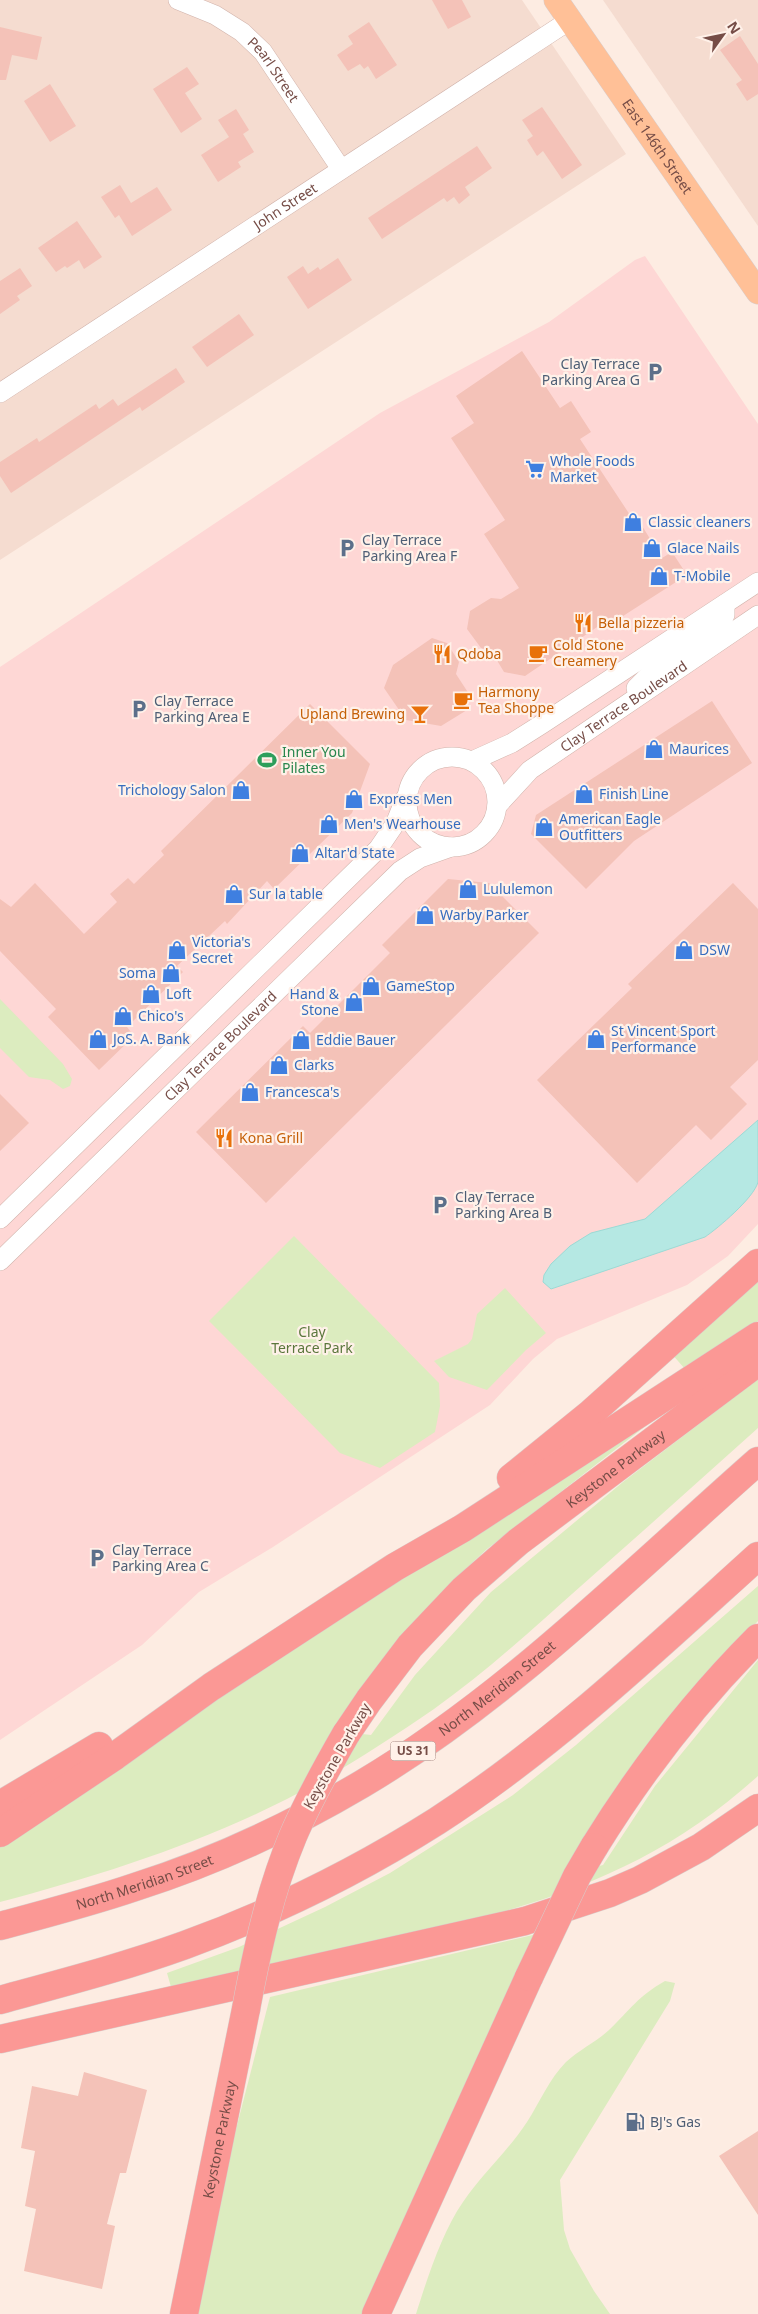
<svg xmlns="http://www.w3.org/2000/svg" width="758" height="2314" font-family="'Noto Sans',sans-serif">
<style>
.residential{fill:#f5dcd0}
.commercial{fill:#fed7d5}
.green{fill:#dcecbf}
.water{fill:#b5e8e3;stroke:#9bdad5}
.building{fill:#f4c2b8}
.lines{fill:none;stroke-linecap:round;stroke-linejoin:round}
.minor-casing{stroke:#d1b3ab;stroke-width:20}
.major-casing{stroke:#d9cdcb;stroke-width:25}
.highway-casing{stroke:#d9cdcb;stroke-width:29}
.minor{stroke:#fff;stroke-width:19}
.major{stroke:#ffc097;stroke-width:24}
.highway{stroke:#fb9895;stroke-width:28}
.highway-bridge-casing{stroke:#d9cdcb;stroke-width:29;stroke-linecap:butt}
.highway-bridge{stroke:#fb9895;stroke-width:28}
.labels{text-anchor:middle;stroke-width:4.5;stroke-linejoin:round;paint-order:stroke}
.shield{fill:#fff1e9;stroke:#9f7e78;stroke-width:1}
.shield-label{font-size:12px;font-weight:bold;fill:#764d47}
.street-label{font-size:14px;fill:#764d47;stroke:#fff1e9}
.service-label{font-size:14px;fill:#4e5e75;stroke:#fff1e9;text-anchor:start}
.shop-label{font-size:14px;fill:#366cbe;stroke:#fff1e9;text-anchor:start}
.food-label{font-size:14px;fill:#c56008;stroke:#fff1e9;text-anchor:start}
.leisure-label{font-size:14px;fill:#27864d;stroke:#fff1e9;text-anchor:start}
.park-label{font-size:14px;fill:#5b773c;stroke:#fff1e9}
</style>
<rect width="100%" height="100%" fill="#fdece2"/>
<g class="residential">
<path d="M0,0H522L626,154L0,560Z"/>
<path d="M603,0H758V226Z"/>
</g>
<path class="commercial" d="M645,256L758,424V1224L728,1256L687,1285L557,1339L533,1359L490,1405L273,1547L199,1592L142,1645L0,1740V667L380,413L549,322L635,260Z"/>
<g class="green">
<path d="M0,999L63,1064L72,1079L70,1086L63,1089L50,1080L29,1077L0,1048Z"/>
<path d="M294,1236L439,1383L440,1406L435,1432L380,1468L340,1453L209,1321Z"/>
<path d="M758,1277V1321L685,1369L671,1353Z"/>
<path d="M505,1288L546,1333L526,1350L487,1390L449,1377L434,1361L468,1344L472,1339L477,1314Z"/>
<path d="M758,1379V1428C699,1481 640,1534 581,1586C534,1628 486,1672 434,1709C387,1741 338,1773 287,1799C196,1845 98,1876 0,1902V1842L643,1420L647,1425L487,1549L461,1573L404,1635L336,1731L371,1735L415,1675L491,1592L623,1482Z"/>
<path d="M758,1586V1621L718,1662L566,1875L603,1865L655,1786L758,1660V1776C678,1848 598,1885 495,1914L171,1987L167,1973L239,1947L325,1907L390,1873L513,1795L576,1745Z"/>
<path d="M537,1934L367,2314H197L232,2145L270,1997Z"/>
<path d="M665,1981L675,1983L670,2001L560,2180L564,2230L570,2249L594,2291L610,2314H416C427,2279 442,2232 463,2202C482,2174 508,2151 527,2122C540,2102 549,2079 566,2062C579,2050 596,2042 609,2030C631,2009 637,1997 665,1981Z"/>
</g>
<path class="water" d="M758,1120C758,1134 758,1171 758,1182C754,1198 718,1228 705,1237L551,1289L543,1282L544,1275L551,1264L570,1246L591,1233L645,1219Z"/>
<g class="building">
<path d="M432,0H462L471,17L448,29Z"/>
<path d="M369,22L397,65L376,79L368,66L364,69L360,64L348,71L337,55L353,44L348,36Z"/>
<path d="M0,27L42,37L37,60L12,55L6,80H0Z"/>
<path d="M740,36L758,64V94L747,101L736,84L742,80L720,50Z"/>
<path d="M187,67L199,84L185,93L202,119L181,133L153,89Z"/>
<path d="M50,84L76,126L50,142L24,101Z"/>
<path d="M542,107L582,165L562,179L543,151L537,156L527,140L533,136L522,120Z"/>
<path d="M236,109L249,130L243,134L254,152L238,162L241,167L218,182L201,155L229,137L218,120Z"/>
<path d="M477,146L492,168L465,187L470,195L459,204L454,197L447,202L444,198L382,239L368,218Z"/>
<path d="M120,185L131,203L157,187L172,210L132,236L119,215L115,218L101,197Z"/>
<path d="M77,221L102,257L84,269L79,260L67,268L65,266L56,272L38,248Z"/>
<path d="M338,258L352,280L308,309L287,277L303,266L308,274L318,267L320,270Z"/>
<path d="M20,268L32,286L17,296L20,300L0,314V281Z"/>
<path d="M239,314L254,335L207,367L192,347Z"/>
<path d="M522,351L560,408L571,401L591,432L580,439L630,515L634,513L662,558L672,552L687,575L609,625L606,621L525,676L504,672L492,652L481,648L467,629L470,611L491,598L501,599L519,588L484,534L505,520L451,438L474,423L456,396Z"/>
<path d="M176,368L185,382L142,411L140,407L11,493L0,476V462L37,438L39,442L96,404L99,409L113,399L118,406Z"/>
<path d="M432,638L447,643L459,662L456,674L469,694L467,710L441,726L406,720L384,688L393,665Z"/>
<path d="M712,701L752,763L634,841L586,889L531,834L536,815Z"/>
<path d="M310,704L370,764L352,813L274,889L267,881L227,924L225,921L177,966L183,972L127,1027L134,1036L99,1070L48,1017L56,1009L0,951V899L11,907L35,883L84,934L117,902L110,894L128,878L134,884L164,855L161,851Z"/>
<path d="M448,879L489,883L539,933L266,1203L196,1132L303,1026L310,1033L390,953L382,945Z"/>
<path d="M733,883L758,909V1060L730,1087L747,1104L711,1140L696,1125L637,1183L537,1080L632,988L628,984Z"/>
<path d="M0,1094L29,1123L0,1151Z"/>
<path d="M84,2072L147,2090L126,2173H120L107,2224L115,2226L102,2289L24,2271L36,2209L25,2206L35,2151L21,2148L32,2086L78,2096Z"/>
<path d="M758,2131V2215L719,2156Z"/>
</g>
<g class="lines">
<g class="minor-casing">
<g id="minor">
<path id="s1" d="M178,0L215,15L242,32L263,52L341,169"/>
<path id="s2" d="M0,393L570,20"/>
<path d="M636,688L655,669L721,624L725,615V604"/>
<circle cx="452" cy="802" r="45"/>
<path d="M472,761L512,743L542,724L758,582"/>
<path id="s3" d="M497,806L530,770L758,615"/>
<path d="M0,1219L378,849L395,824L406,797"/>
<path id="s4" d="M0,1261L400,871L420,858L451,847"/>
</g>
</g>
<g class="major-casing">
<g id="major">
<path id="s5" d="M556,0L758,292"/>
</g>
</g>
<g class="highway-casing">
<g id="highway">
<path d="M511,1478L590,1414L758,1263"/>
<path id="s6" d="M346,1734L369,1700L410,1646L464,1589L518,1542L758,1362"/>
<path d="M0,1805L99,1746"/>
<path d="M0,1833L115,1756L211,1687L395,1567L463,1528L758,1336"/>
<path d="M594,1847C641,1771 695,1701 758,1638"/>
<path id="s7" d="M0,1926C45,1914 91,1902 135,1887C214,1862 291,1826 362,1784C507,1698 632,1572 758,1461"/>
<path d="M0,2000C62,1983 124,1967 185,1945C273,1913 358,1871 437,1821C554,1745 655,1649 758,1556"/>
<path d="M0,2039L525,1921L610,1893L640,1880L701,1847L758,1808"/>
<path id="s8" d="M184,2314L246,2009"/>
<path d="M376,2314L529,1977"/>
</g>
</g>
<use href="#minor" class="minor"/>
<use href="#major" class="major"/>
<use href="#highway" class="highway"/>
<g class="highway-bridge-casing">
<g id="highway-bridge">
<path d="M529,1977L577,1876L594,1847"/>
<path d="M246,2009C257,1950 270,1891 293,1836C308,1801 327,1767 346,1734"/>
</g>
</g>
<use href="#highway-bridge" class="highway-bridge"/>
</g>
<defs>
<g id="parking-bare" transform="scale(1.5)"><path d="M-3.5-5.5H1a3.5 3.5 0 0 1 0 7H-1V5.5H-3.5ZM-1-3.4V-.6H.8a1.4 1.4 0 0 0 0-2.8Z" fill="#5c6f8a" stroke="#fff1e9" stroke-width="2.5" paint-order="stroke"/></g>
<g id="supermarket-bare" transform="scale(1.5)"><path d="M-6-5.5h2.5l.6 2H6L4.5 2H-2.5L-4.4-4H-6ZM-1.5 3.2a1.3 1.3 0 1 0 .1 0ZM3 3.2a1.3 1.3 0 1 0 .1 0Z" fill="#3f7fe0" stroke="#fff1e9" stroke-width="2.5" paint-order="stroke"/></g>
<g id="shop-bare" transform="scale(1.5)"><path d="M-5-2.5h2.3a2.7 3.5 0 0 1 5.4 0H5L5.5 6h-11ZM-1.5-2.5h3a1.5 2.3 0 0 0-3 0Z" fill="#3f7fe0" stroke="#fff1e9" stroke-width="2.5" paint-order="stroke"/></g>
<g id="restaurant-bare" transform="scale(1.5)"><path d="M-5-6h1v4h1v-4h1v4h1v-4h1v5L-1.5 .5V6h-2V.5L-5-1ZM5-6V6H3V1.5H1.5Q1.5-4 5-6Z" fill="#e8710a" stroke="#fff1e9" stroke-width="2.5" paint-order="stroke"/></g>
<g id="cafe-bare" transform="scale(1.5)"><path d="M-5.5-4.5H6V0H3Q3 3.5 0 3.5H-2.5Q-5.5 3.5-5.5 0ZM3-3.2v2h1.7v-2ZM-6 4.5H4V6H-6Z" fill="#e8710a" stroke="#fff1e9" stroke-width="2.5" paint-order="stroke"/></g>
<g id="bar-bare" transform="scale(1.5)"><path d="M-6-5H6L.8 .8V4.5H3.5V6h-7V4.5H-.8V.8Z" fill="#e8710a" stroke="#fff1e9" stroke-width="2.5" paint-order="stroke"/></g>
<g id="stadium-bare" transform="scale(1.5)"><path d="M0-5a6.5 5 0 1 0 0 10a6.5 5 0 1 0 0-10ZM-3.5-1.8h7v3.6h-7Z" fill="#2e9e5b" stroke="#fff1e9" stroke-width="2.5" paint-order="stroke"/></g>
<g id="fuel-bare" transform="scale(1.5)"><path d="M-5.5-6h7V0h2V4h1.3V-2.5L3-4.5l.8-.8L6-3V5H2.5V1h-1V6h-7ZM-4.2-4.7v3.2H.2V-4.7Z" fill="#5c6f8a" stroke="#fff1e9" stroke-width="2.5" paint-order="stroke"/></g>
</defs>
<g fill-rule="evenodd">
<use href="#parking-bare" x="655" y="372"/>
<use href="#supermarket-bare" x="535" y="469"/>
<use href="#shop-bare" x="633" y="522"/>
<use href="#parking-bare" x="347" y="548"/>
<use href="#shop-bare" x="652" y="548"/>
<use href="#shop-bare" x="659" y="576"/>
<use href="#restaurant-bare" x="583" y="623"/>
<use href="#cafe-bare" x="538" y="653"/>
<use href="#restaurant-bare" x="442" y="654"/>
<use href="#cafe-bare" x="463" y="700"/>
<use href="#parking-bare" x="139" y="709"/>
<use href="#bar-bare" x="420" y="714"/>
<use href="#shop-bare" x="654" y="749"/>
<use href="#stadium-bare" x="267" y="760"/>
<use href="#shop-bare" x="241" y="790"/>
<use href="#shop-bare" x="584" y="794"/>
<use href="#shop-bare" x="354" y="799"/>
<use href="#shop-bare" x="329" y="824"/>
<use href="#shop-bare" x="544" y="827"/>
<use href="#shop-bare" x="300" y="853"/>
<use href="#shop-bare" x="468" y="889"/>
<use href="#shop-bare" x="234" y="894"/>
<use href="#shop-bare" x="425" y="915"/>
<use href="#shop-bare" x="177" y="950"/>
<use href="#shop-bare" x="684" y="950"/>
<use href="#shop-bare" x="171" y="973"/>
<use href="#shop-bare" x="371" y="986"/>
<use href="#shop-bare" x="151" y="994"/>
<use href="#shop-bare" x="354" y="1002"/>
<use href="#shop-bare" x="123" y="1016"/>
<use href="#shop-bare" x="98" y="1039"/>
<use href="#shop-bare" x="596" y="1039"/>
<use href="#shop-bare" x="301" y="1040"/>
<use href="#shop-bare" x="279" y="1065"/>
<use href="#shop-bare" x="250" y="1092"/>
<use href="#restaurant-bare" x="224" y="1138"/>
<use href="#parking-bare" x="440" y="1205"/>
<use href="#parking-bare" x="97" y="1558"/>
<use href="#fuel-bare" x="635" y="2122"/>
</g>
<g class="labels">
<rect class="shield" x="390.5" y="1741.5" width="45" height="19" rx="4"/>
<g class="shield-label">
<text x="413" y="1755">US 31</text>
</g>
<g class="street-label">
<text dy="5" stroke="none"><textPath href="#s1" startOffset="121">Pearl Street</textPath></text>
<text dy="5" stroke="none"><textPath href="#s5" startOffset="178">East 146th Street</textPath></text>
<text dy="5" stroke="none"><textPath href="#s2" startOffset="341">John Street</textPath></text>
<text dy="5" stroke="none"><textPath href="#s3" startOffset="162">Clay Terrace Boulevard</textPath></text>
<text dy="5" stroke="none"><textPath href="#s4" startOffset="308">Clay Terrace Boulevard</textPath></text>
<text dy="5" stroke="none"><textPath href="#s6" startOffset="381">Keystone Parkway</textPath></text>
<text dy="5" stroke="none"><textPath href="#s7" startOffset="556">North Meridian Street</textPath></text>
<text transform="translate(337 1756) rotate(-60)" y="5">Keystone Parkway</text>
<text dy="5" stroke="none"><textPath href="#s7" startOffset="151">North Meridian Street</textPath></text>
<text dy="5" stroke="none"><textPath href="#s8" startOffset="178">Keystone Parkway</textPath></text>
</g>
<g class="service-label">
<text x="640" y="369" text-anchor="end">Clay Terrace<tspan x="640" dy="16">Parking Area G</tspan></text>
<text x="362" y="545">Clay Terrace<tspan x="362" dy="16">Parking Area F</tspan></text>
<text x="154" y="706">Clay Terrace<tspan x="154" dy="16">Parking Area E</tspan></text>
<text x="455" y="1202">Clay Terrace<tspan x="455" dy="16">Parking Area B</tspan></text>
<text x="112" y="1555">Clay Terrace<tspan x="112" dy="16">Parking Area C</tspan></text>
<text x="650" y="2127">BJ's Gas</text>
</g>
<g class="shop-label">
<text x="550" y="466">Whole Foods<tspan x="550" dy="16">Market</tspan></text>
<text x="648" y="527">Classic cleaners</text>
<text x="667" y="553">Glace Nails</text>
<text x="674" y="581">T-Mobile</text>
<text x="669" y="754">Maurices</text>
<text x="226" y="795" text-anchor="end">Trichology Salon</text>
<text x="599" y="799">Finish Line</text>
<text x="369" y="804">Express Men</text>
<text x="559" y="824">American Eagle<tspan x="559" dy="16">Outfitters</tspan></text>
<text x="344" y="829">Men's Wearhouse</text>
<text x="315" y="858">Altar'd State</text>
<text x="483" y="894">Lululemon</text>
<text x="249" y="899">Sur la table</text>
<text x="440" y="920">Warby Parker</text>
<text x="192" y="947">Victoria's<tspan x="192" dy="16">Secret</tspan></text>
<text x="699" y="955">DSW</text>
<text x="156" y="978" text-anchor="end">Soma</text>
<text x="386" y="991">GameStop</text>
<text x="166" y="999">Loft</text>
<text x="339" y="999" text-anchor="end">Hand &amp;<tspan x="339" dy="16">Stone</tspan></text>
<text x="138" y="1021">Chico's</text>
<text x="611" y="1036">St Vincent Sport<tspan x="611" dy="16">Performance</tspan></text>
<text x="113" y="1044">JoS. A. Bank</text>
<text x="316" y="1045">Eddie Bauer</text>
<text x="294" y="1070">Clarks</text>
<text x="265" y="1097">Francesca's</text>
</g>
<g class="food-label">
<text x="598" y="628">Bella pizzeria</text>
<text x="553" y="650">Cold Stone<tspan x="553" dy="16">Creamery</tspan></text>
<text x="457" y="659">Qdoba</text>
<text x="478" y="697">Harmony<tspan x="478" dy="16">Tea Shoppe</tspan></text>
<text x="405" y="719" text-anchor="end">Upland Brewing</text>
<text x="239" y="1143">Kona Grill</text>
</g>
<g class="leisure-label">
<text x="282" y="757">Inner You<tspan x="282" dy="16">Pilates</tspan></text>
</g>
<g class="park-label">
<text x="312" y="1337">Clay<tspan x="312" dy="16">Terrace Park</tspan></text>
</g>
</g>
<g transform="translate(723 35) rotate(57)" stroke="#fff1e9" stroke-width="4" paint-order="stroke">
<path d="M0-4L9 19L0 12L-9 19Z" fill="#764d47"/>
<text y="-8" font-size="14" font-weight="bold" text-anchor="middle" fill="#764d47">N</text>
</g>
</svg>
